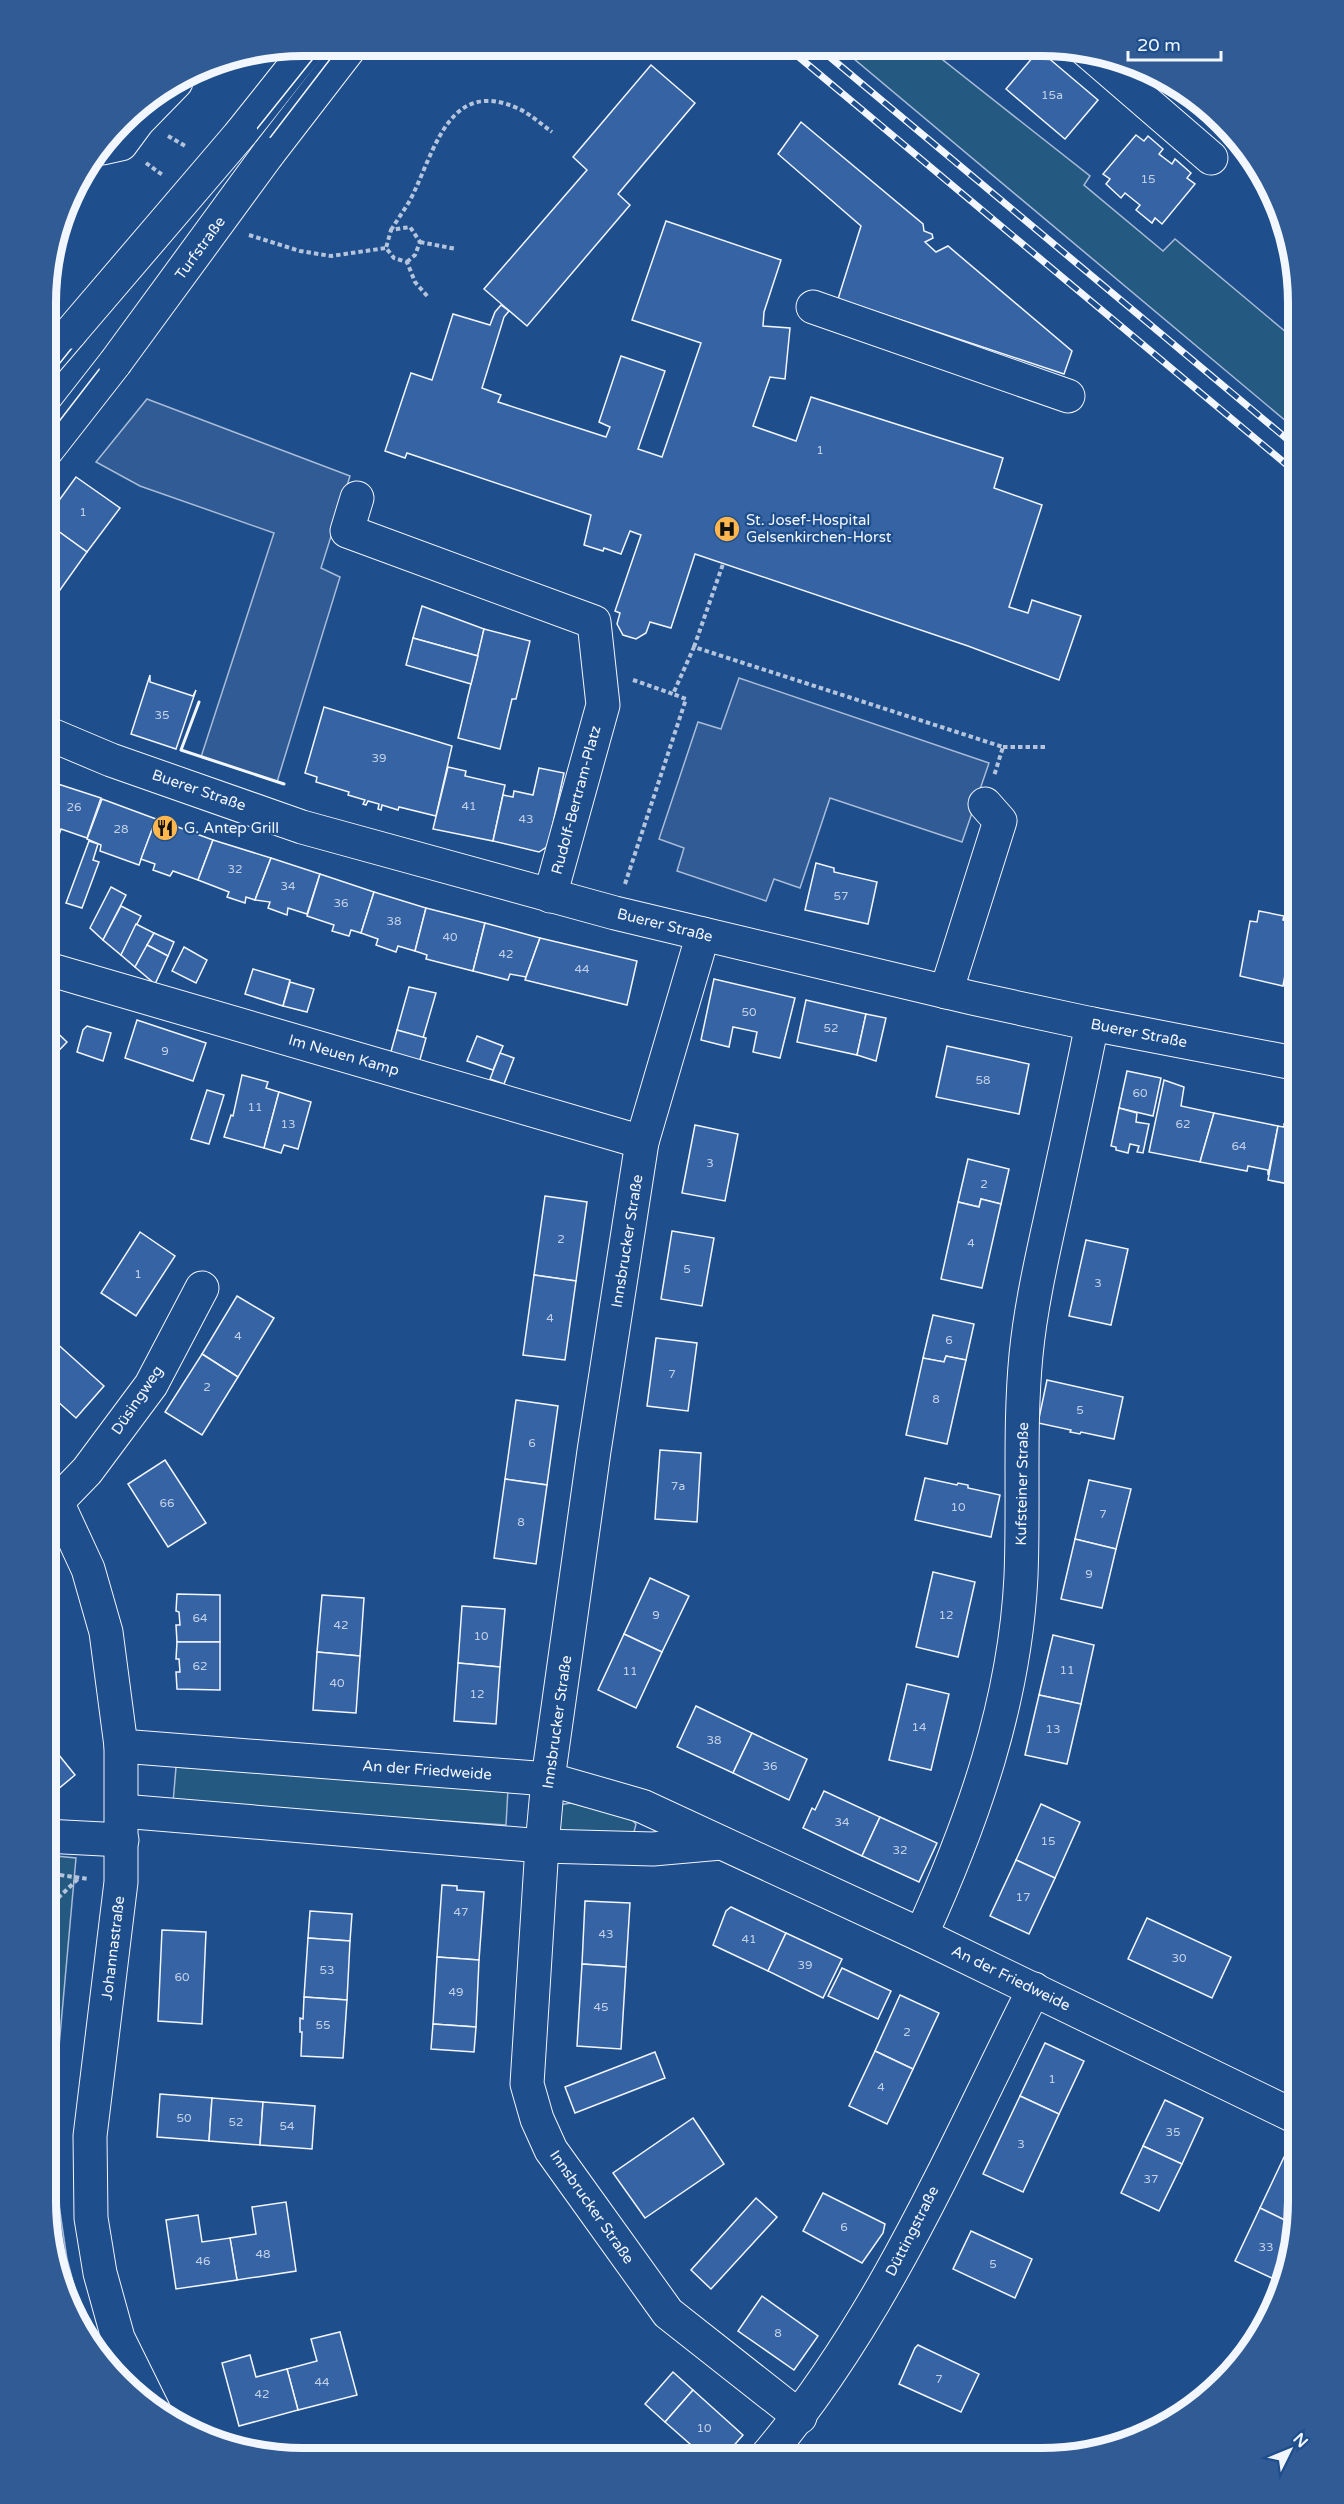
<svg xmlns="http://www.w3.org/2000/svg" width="1344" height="2504" font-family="'Varela Round',sans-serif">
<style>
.green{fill:#245a82;stroke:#a8bbd7;stroke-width:1.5}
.parking{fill:#305b95;stroke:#a8bbd7;stroke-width:1.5}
.building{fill:#3563a3;stroke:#f2f6ff;stroke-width:1.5}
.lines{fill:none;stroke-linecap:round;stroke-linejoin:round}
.minor-casing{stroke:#f2f6ff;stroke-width:35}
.major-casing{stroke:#f2f6ff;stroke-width:35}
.path{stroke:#b3c4dc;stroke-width:4;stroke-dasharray:4.5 3;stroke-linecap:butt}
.minor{stroke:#1f4e8c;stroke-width:33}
.major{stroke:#1f4e8c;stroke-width:33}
.tram{stroke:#f2f6ff;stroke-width:1.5}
.rail-casing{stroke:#f2f6ff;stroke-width:7}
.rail{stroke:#1f4e8c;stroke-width:4.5;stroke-dasharray:14;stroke-linecap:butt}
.major-bridge-casing{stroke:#f2f6ff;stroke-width:35;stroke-linecap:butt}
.major-bridge{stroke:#1f4e8c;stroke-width:33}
.wall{stroke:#f2f6ff;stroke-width:3}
.labels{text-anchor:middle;stroke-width:4.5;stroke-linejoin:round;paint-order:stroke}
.number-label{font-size:12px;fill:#c3d1e8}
.street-label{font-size:15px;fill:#f2f6ff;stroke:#1f4e8c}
.poi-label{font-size:15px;fill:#f2f6ff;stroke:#1f4e8c;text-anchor:start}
.rim{fill:none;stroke:#f2f6ff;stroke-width:8}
</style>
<rect width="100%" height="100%" fill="#1f4e8c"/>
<g class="green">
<path d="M841,48L929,49L1090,176L1084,185L1163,251L1175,239L1299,343V432Z"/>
<path d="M176,1767L508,1789L506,1825L173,1803Z"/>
<path d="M571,1803L629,1817L636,1824L634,1832H563L558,1830L559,1805Z"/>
<path d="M45,1855L76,1858L54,2102L58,2198L67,2259L89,2341L59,2285L45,2202Z"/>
</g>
<g class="parking">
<path d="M147,399L350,476L321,568L340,577L277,782L201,757L274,533L140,486L96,462Z"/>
<path d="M739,678L989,763L962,842L830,798L800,888L774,879L766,901L677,871L684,848L659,839L698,722L721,729Z"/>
</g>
<g class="building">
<path d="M1039,50L1098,100L1065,139L1006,89Z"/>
<path d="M651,65L695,103L618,194L630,205L527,326L484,289L587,170L573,157Z"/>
<path d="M801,122L923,224L924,231L932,234L933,238L925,242L936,252L948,246L1072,351L1064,374L838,299L861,226L778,154Z"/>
<path d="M1136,135L1144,141L1148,136L1163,149L1159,154L1172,164L1175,159L1191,173L1187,178L1195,184L1162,224L1155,218L1152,223L1136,210L1140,205L1125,193L1121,198L1106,184L1110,179L1103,174Z"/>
<path d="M666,221L781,260L764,312L763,326L790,328L785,379L770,377L753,426L796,441L811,397L1003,458L994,488L1042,505L1009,607L1028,613L1032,600L1081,616L1059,680L968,646L695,554L671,628L650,622L646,633L636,639L623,635L617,624L620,613L615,611L641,535L630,531L621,554L604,548L603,551L584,545L591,515L407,453L405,458L385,451L411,373L432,380L453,314L490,325L495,312L501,305L509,311L504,317L482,388L501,395L498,402L606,437L610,427L599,422L621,356L665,371L638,449L662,457L701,343L632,320Z"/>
<path d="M76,477L120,508L87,552L47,523V517Z"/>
<path d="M47,523L87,552L55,597L47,591Z"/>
<path d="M422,606L484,629L478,656L413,638Z"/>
<path d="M484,629L530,641L516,699H512L500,749L458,738Z"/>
<path d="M413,638L478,656L471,684L406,665Z"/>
<path d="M150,675V682L193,696L196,690L176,749L131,734Z"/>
<path d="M324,707L452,746L436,816L399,807L398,810L382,805L381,810L378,809L379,804L368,801L366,805L363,804L365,800L348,795L349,792L316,782L317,777L305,773Z"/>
<path d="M448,767L466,771L465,776L505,785L493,841L433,829Z"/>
<path d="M539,768L564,773L548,846L539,852L493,841L503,795L513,797L514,791L533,795Z"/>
<path d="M58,784L101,798L87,838L61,829L59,835L47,830V815Z"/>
<path d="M102,799L156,819L139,865L100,851L101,845L87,839Z"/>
<path d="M156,819L213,840L198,880L173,871L170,876L153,870L155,864L141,859Z"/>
<path d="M213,840L271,858L255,900L246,897L245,903L227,897L229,892L198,880Z"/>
<path d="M89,841L98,844L93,860L99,862L82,908L66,903Z"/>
<path d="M271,858L320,874L307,914L288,908L287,915L268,908L270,902L255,900Z"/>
<path d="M816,863L834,868V872L877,882L868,924L805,910Z"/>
<path d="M320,874L374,892L361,933L351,930L349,936L332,931L334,925L307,916Z"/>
<path d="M111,887L126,895L103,940L90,928Z"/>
<path d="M374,892L426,908L415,951L398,946L396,952L376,945L378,939L361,933Z"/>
<path d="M121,906L141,916L121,955L103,940Z"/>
<path d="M426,908L485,923L473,971L426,959L427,955L415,951Z"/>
<path d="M1259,911L1284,916L1283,920L1299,924L1298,966L1287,964L1283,986L1240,976L1250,921L1257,922Z"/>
<path d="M485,923L540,938L526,977L510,974L508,980L473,971Z"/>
<path d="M136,924L154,933L135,967L121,955Z"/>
<path d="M154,933L174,942L168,956L147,945Z"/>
<path d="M540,938L637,961L627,1005L525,980Z"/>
<path d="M147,945L168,956L155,984L135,967Z"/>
<path d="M184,947L207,960L196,983L172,971Z"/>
<path d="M253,969L290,980L283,1006L245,994Z"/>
<path d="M714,979L795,998L780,1058L753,1052L757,1032L733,1027L729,1047L701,1040Z"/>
<path d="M290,982L314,989L307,1012L283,1006Z"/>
<path d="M409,987L436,993L423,1038L397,1030Z"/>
<path d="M806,1000L866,1014L857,1055L797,1042Z"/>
<path d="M866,1014L886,1018L876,1061L857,1055Z"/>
<path d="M137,1020L206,1043L193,1081L125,1058Z"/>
<path d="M46,1022L67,1042L46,1064Z"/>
<path d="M87,1026L111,1033L103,1061L77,1052L83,1030Z"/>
<path d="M397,1030L426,1038L419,1063L390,1055Z"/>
<path d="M477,1036L503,1046L493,1070L467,1061Z"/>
<path d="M947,1046L1029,1064L1019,1114L936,1097Z"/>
<path d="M500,1053L514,1058L504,1084L490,1079Z"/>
<path d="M1127,1071L1161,1078L1153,1116L1119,1108Z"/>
<path d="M242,1075L268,1082L266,1088L279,1092L264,1148L224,1137L231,1115L233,1116Z"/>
<path d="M1164,1080L1184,1087L1181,1106L1214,1113L1200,1162L1149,1152Z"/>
<path d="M207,1090L224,1095L209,1144L191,1139Z"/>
<path d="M279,1092L311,1102L298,1149L284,1145L281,1153L264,1148Z"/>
<path d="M1119,1108L1137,1113L1136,1122L1149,1124L1143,1153L1137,1152L1139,1146L1130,1144L1128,1153L1116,1150V1147L1111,1146Z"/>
<path d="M1214,1113L1278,1126L1268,1175V1170L1248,1166L1247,1171L1200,1162Z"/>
<path d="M1284,1124L1299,1127V1186L1268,1180L1278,1126L1284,1127Z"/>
<path d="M695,1125L738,1134L725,1201L682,1193Z"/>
<path d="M968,1159L1009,1169L1001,1204L981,1199L979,1207L958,1202Z"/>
<path d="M545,1196L587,1202L576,1281L534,1275Z"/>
<path d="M981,1199L1001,1204L982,1288L941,1279L958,1202L979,1207Z"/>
<path d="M672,1231L714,1238L702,1306L661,1299Z"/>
<path d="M140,1232L175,1256L136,1316L101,1293Z"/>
<path d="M1086,1240L1128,1249L1111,1325L1069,1316Z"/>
<path d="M534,1275L576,1281L565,1360L523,1355Z"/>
<path d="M237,1296L274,1318L238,1377L202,1354Z"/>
<path d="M933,1315L974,1324L966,1360L946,1356L944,1362L923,1358Z"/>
<path d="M656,1338L697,1343L688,1411L647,1406Z"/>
<path d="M53,1340L104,1386L76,1418L46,1391V1348Z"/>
<path d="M202,1354L238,1377L202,1435L165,1412Z"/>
<path d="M946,1356L966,1360L947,1444L906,1435L923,1358L944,1362Z"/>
<path d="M1047,1380L1123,1397L1114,1439L1081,1432L1080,1434L1070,1432L1071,1430L1038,1423Z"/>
<path d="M516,1400L558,1406L547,1485L505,1479Z"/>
<path d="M660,1450L701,1453L697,1522L655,1519Z"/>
<path d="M165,1460L206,1523L168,1547L128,1484Z"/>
<path d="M925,1478L957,1485L958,1483L968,1485V1488L1000,1495L991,1537L915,1520Z"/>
<path d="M505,1479L547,1485L536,1564L494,1558Z"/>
<path d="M1089,1480L1131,1489L1116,1549L1075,1539Z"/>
<path d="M1299,1516V1590L1285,1587Z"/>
<path d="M1075,1539L1116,1549L1102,1608L1061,1599Z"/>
<path d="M933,1572L975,1582L958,1657L916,1647Z"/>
<path d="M650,1578L689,1596L662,1652L624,1634Z"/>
<path d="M177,1594L220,1595V1642H177L176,1625H180L179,1612L176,1611Z"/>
<path d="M322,1595L364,1598L360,1656L317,1652Z"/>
<path d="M46,1598L55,1609L46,1617Z"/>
<path d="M462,1606L505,1609L500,1667L458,1663Z"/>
<path d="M624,1634L662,1652L636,1708L598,1690Z"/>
<path d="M1053,1635L1094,1645L1081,1704L1039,1695Z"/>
<path d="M177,1642H220V1690L177,1689L176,1672H180L179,1659H176Z"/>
<path d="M317,1652L360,1656L356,1713L313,1710Z"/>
<path d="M458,1663L500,1667L496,1724L454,1721Z"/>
<path d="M907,1684L949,1694L931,1770L889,1760Z"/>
<path d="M1039,1695L1081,1704L1067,1764L1025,1755Z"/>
<path d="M696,1706L752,1733L733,1773L677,1747Z"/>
<path d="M752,1733L807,1759L789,1800L733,1773Z"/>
<path d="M46,1739L75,1775L45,1800Z"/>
<path d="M824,1791L880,1817L862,1856L803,1828L812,1808L815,1810Z"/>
<path d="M1041,1804L1080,1822L1055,1878L1016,1860Z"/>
<path d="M880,1817L937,1843L919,1882L862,1856Z"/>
<path d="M1016,1860L1055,1878L1029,1934L990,1916Z"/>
<path d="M442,1885L457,1886V1890L484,1892L479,1960L437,1957Z"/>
<path d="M585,1901L630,1903L626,1967L582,1964Z"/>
<path d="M731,1907L786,1933L768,1971L713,1945L726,1911Z"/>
<path d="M310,1911L352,1914L350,1941L308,1938Z"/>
<path d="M1147,1918L1231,1957L1212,1998L1128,1959Z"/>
<path d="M162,1930L206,1932L202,2024L158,2021Z"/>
<path d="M786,1933L842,1959L823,1998L768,1971Z"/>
<path d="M308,1938L350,1941L347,2000L304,1997Z"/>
<path d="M437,1957L479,1960L476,2027L433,2024Z"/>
<path d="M582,1964L626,1967L621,2049L577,2046Z"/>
<path d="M842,1968L891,1991L878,2019L828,1996Z"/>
<path d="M900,1995L939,2013L913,2069L875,2051Z"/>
<path d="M304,1997L347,2000L343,2058L301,2056L302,2032H300V2018L303,2019Z"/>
<path d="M433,2024L476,2027L474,2052L431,2049Z"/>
<path d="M1045,2043L1084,2061L1059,2114L1020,2096Z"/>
<path d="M875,2051L913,2069L887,2124L849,2106Z"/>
<path d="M655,2052L665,2078L575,2113L565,2087Z"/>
<path d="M160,2094L212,2098L209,2141L157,2137Z"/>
<path d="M1020,2096L1059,2114L1023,2192L983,2174Z"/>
<path d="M212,2098L263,2102L260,2145L209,2141Z"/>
<path d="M1165,2100L1203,2118L1182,2164L1143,2146Z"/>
<path d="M263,2102L315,2106L312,2149L260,2145Z"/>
<path d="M693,2118L724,2164L645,2218L613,2173Z"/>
<path d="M1143,2146L1182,2164L1159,2211L1121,2193Z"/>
<path d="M1285,2155L1298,2162L1297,2226L1260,2208Z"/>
<path d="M823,2193L885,2224L883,2233L862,2263L803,2231Z"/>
<path d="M756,2198L777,2217L711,2289L691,2270Z"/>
<path d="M286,2202L296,2271L237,2280L230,2238L256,2234L252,2207Z"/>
<path d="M1260,2208L1297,2226L1274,2279L1235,2261Z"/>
<path d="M198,2215L202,2242L230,2238L237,2280L176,2289L166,2220Z"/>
<path d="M971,2231L1032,2259L1015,2298L953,2269Z"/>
<path d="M762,2296L818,2336L794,2370L738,2331Z"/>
<path d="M340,2332L357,2395L298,2410L287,2369L317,2361L311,2339Z"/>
<path d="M918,2345L979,2374L961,2412L899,2384L915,2348Z"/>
<path d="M250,2355L256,2377L287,2369L298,2410L239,2426L222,2363Z"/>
<path d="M673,2372L693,2390L665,2422L645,2404Z"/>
<path d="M693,2390L743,2435L723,2458H706L665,2422Z"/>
</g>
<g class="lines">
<g class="minor-casing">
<g id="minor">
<path d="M1086,50L1211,158"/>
<path d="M103,148L121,144L138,121L176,82"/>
<path d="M813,307L1068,396"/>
<path d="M357,498L347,531L594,622L603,705L550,896"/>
<path d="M47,733L111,760L302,827L615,913L972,998L1092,1024L1299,1064"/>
<path d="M703,934L642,1142L594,1451L548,1779L542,1846L527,2084L537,2119L551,2150L668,2313L800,2417"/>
<path d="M46,971H55L642,1142"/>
<path d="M946,992L1000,821L985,804"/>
<path d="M46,1487L57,1502L88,1569L106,1632L121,1746V1882L90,2136L91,2218L100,2273L118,2338L154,2411"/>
<path d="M57,1502L87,1471L151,1385L202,1288"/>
<path d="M121,1746L548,1779L642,1806L921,1935L1298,2118"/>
<path d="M122,1811L542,1846L653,1849L721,1843"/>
<path d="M45,1836L122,1840"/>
<path d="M921,1935C973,1821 1015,1702 1021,1576C1024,1502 1019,1428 1026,1355C1031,1304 1043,1253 1054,1203C1067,1143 1080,1084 1092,1024"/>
<path d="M765,2458C882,2320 953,2150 1034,1989"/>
</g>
</g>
<g class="major-casing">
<g id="major">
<path d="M241,133L311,45"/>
<path d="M268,154L352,45"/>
<path d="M47,360L71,332"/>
<path d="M47,450L115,363"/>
</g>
</g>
<g class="path">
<path d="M168,136L187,147"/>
<path d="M146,163L164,176"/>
<path d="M391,230C399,217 409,204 415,190C436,145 452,79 517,108C529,113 541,124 552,132"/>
<path d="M249,235L300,251L331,256L386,248"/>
<path d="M420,242L456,249"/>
<path d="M407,262L415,255L420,242L410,227L391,230L386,248L394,258L407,262L415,282L428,297"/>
<path d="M694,647L723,564"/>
<path d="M633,680L673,694L694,647L1003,747L994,776"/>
<path d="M1003,747H1048"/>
<path d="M625,884L686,699L673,694"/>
<path d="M45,1873L89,1879"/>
<path d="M45,1925L59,1897L79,1878"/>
<path d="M56,2266L67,2268"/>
</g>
<use href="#minor" class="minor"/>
<use href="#major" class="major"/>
<g class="tram">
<path d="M47,379L166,231L248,140L324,45"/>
<path d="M47,437L165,284L249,165L341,45"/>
</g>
<g class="rail-casing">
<g id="rail">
<path d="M788,48L1299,475"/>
<path d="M819,48L1299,449"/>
</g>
</g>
<use href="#rail" class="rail"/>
<g class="major-bridge-casing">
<g id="major-bridge">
<path d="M71,332L241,133"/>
<path d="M115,363L268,154"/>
</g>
</g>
<use href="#major-bridge" class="major-bridge"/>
<path class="wall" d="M199,702L181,750L284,784"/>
</g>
<defs>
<g id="hospital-disc" transform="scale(1.35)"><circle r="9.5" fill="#ffb74d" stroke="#1f4e8c"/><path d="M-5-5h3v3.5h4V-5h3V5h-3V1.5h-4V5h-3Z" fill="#111"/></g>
<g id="restaurant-disc" transform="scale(1.35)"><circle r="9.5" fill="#ffb74d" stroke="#1f4e8c"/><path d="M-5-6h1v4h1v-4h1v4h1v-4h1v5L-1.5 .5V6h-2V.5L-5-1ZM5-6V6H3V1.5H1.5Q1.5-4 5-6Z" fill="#111"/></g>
</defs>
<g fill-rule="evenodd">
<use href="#hospital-disc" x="727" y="529"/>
<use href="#restaurant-disc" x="165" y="828"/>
</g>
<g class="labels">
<g class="number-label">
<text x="1052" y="99">15a</text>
<text x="1148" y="183">15</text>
<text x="820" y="454">1</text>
<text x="83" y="516">1</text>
<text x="162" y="719">35</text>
<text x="379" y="762">39</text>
<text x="469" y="810">41</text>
<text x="74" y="811">26</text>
<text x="526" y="823">43</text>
<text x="121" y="833">28</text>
<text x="235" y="873">32</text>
<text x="288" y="890">34</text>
<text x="841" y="900">57</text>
<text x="341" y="907">36</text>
<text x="394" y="925">38</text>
<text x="450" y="941">40</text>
<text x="506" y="958">42</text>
<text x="582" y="973">44</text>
<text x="749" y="1016">50</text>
<text x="831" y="1032">52</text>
<text x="165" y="1055">9</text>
<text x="983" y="1084">58</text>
<text x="1140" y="1097">60</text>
<text x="255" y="1111">11</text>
<text x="288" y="1128">13</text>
<text x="1183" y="1128">62</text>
<text x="1239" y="1150">64</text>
<text x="710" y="1167">3</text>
<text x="984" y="1188">2</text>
<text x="561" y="1243">2</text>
<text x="971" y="1247">4</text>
<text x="687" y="1273">5</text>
<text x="138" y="1278">1</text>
<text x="1098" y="1287">3</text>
<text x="550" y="1322">4</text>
<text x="238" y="1340">4</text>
<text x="949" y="1344">6</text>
<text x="672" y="1378">7</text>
<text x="207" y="1391">2</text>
<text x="936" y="1403">8</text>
<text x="1080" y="1414">5</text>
<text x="532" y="1447">6</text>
<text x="678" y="1490">7a</text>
<text x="167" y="1507">66</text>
<text x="958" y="1511">10</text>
<text x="1103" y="1518">7</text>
<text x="521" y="1526">8</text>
<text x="1089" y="1578">9</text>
<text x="656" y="1619">9</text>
<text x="946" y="1619">12</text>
<text x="200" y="1622">64</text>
<text x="341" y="1629">42</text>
<text x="481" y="1640">10</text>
<text x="200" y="1670">62</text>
<text x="1067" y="1674">11</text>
<text x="630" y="1675">11</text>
<text x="337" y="1687">40</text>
<text x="477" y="1698">12</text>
<text x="919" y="1731">14</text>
<text x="1053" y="1733">13</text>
<text x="714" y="1744">38</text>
<text x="770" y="1770">36</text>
<text x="842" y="1826">34</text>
<text x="1048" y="1845">15</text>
<text x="900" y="1854">32</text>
<text x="1023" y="1901">17</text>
<text x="461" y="1916">47</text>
<text x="606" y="1938">43</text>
<text x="749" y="1943">41</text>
<text x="1179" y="1962">30</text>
<text x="805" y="1969">39</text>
<text x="327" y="1974">53</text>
<text x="182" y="1981">60</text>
<text x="456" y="1996">49</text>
<text x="601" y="2011">45</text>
<text x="323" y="2029">55</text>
<text x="907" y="2036">2</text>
<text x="1052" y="2083">1</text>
<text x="881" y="2091">4</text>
<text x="184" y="2122">50</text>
<text x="236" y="2126">52</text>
<text x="287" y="2130">54</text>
<text x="1173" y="2136">35</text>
<text x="1021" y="2148">3</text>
<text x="1151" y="2183">37</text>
<text x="844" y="2231">6</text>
<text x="1266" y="2251">33</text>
<text x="263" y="2258">48</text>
<text x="203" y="2265">46</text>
<text x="993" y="2268">5</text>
<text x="778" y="2337">8</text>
<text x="939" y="2383">7</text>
<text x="322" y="2386">44</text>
<text x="262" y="2398">42</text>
<text x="704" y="2432">10</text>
</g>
<g class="street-label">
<text transform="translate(200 248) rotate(-54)" y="5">Turfstraße</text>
<text transform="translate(199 790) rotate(19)" y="5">Buerer Straße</text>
<text transform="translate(576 800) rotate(-75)" y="5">Rudolf-Bertram-Platz</text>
<text transform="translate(665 925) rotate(14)" y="5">Buerer Straße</text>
<text transform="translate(1139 1033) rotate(11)" y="5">Buerer Straße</text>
<text transform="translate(344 1055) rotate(16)" y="5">Im Neuen Kamp</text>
<text transform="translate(627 1241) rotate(-81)" y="5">Innsbrucker Straße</text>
<text transform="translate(137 1400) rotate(-56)" y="5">Düsingweg</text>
<text transform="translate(1022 1484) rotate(-89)" y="5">Kufsteiner Straße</text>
<text transform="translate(557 1722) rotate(-82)" y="5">Innsbrucker Straße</text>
<text transform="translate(427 1770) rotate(4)" y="5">An der Friedweide</text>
<text transform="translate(113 1948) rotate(-83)" y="5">Johannastraße</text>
<text transform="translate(1011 1978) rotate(26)" y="5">An der Friedweide</text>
<text transform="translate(592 2207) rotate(55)" y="5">Innsbrucker Straße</text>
<text transform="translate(912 2231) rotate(-63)" y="5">Düttingstraße</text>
</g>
<g class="poi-label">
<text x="746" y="525">St. Josef-Hospital<tspan x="746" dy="17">Gelsenkirchen-Horst</tspan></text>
<text x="184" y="833">G. Antep Grill</text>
</g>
</g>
<path d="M0 0H1344V2504H0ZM303 56H1041A247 247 0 0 1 1288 303V2201A247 247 0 0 1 1041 2448H303A247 247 0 0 1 56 2201V303A247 247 0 0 1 303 56Z" fill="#305b95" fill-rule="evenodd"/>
<path class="rim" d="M303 56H1041A247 247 0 0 1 1288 303V2201A247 247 0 0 1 1041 2448H303A247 247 0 0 1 56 2201V303A247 247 0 0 1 303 56Z"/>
<g transform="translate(1290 2450) rotate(47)" stroke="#1f4e8c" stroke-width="4.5" paint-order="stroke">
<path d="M0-4.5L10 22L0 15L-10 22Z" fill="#f2f6ff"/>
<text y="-9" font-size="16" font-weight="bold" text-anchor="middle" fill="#f2f6ff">N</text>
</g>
<path d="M1128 51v9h93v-9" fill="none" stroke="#f2f6ff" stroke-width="3"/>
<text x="1137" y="51" font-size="18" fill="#f2f6ff" stroke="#1f4e8c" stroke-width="4.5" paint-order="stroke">20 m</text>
</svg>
